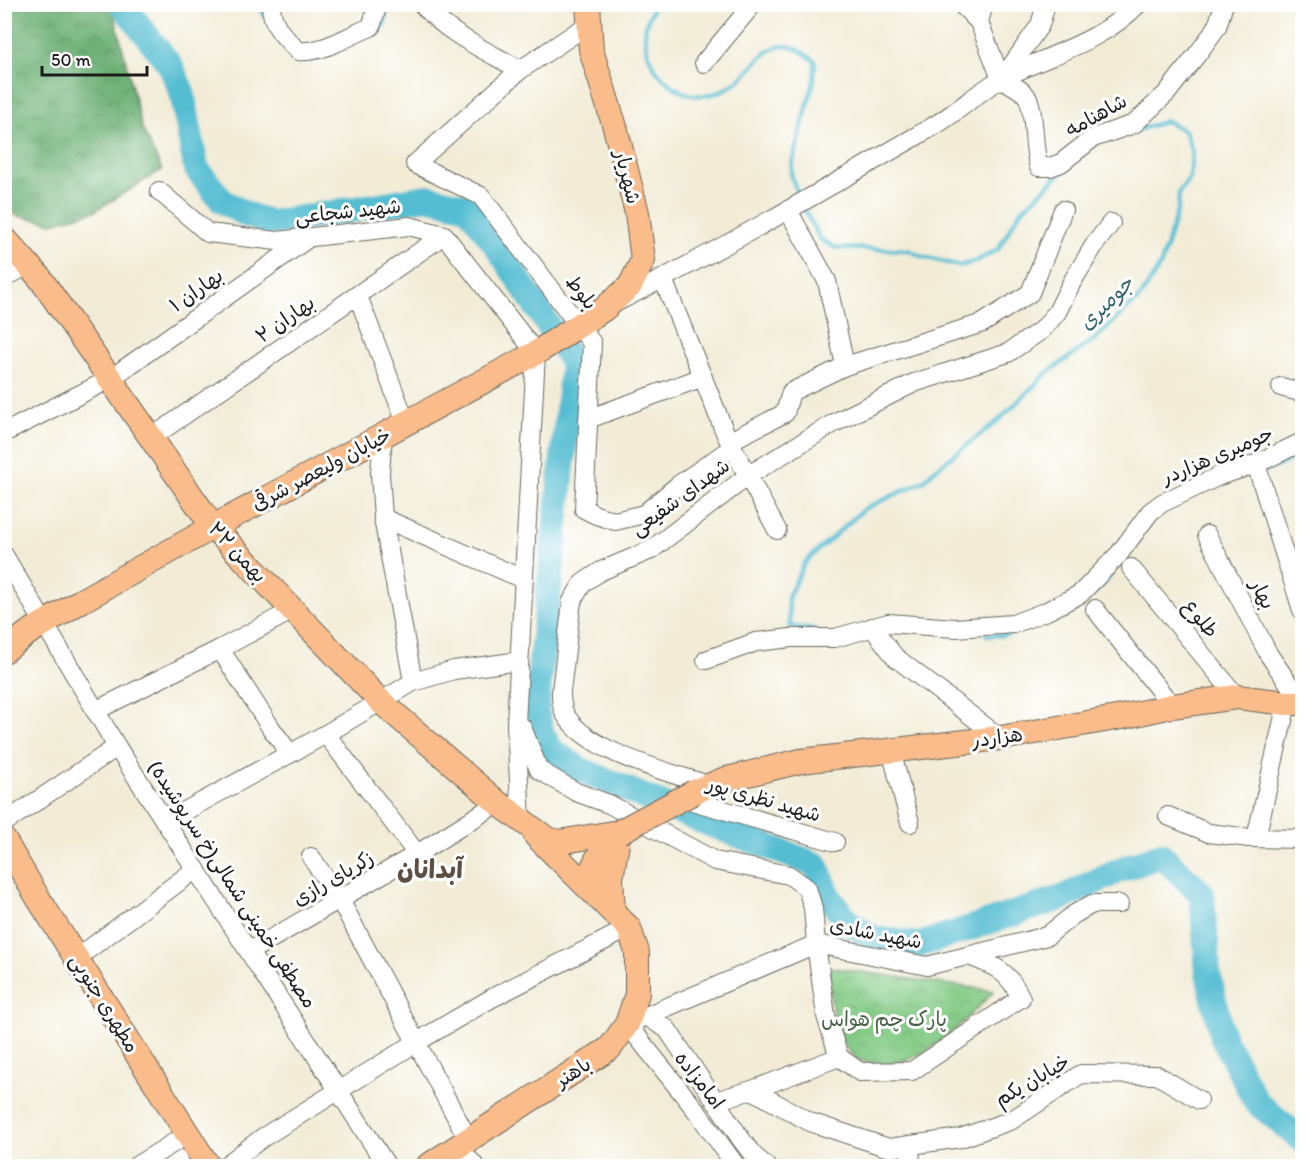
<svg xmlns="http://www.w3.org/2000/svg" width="1307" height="1171" font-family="Itim,'Playpen Sans Arabic',sans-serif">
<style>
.forest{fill:url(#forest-crowns);stroke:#446648;stroke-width:1.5}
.park{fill:url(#park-crowns);stroke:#507451;stroke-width:1.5}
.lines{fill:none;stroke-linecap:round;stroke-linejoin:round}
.stream{stroke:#55bdd2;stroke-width:4.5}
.river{stroke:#55bdd2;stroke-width:26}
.minor-casing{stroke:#67655d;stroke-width:20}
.major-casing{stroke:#67655d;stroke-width:26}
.minor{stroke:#fff;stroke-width:18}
.major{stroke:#f9bc8a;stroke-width:24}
.major-bridge-casing{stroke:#67655d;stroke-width:26;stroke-linecap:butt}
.major-bridge{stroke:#f9bc8a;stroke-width:24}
.labels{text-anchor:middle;stroke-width:6;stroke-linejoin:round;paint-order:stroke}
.street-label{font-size:20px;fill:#1c1c1c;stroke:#fff}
.park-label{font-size:20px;fill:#466246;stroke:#fff}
.water-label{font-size:21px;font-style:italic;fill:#36646e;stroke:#fff}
.district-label{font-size:26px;font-weight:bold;fill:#5d4f44;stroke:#fff}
</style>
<defs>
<pattern id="forest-crowns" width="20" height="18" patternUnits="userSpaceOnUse" patternTransform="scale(1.5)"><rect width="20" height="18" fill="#6baf73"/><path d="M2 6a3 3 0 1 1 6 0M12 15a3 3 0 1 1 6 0" fill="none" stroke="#578e5e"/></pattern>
<pattern id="park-crowns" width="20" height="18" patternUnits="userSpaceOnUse" patternTransform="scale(1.5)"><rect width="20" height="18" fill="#84cb86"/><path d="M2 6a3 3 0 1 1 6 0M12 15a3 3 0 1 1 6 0" fill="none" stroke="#71ae73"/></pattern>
</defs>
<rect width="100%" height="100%" fill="#fff"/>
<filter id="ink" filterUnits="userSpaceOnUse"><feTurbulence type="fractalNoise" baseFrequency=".0167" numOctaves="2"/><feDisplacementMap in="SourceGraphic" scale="12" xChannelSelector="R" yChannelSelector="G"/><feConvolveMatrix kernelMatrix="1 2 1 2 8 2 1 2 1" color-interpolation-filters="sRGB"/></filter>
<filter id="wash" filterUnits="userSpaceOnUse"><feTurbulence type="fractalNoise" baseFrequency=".008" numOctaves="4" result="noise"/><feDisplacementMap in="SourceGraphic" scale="24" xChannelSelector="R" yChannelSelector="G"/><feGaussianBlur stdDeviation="1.35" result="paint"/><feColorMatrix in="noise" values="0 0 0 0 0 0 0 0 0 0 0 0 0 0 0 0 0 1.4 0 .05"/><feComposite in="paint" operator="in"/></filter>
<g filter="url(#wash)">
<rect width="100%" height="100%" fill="#f2ecd7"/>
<path class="forest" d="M5,4L110,5L115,17L142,128L162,170L95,211L53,223L14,215L4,205Z"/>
<path class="park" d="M828,967L994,991C965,1021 927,1064 881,1064C869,1064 857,1061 849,1051C830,1028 831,994 828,967Z"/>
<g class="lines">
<g class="stream">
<path d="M260,4L264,16"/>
<path d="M654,4C652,13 645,22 645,31C644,45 651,67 662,77C687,102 712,101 739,80C754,68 762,49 782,46C795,45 805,54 815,61L814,81L793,160L791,175L800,200"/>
<path d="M375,33L384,27L387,4"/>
<path d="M306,59C315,61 322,59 329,54"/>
<path d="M803,207L820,239L836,248L908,250L921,256L959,266L977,261L998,249L1020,212L1064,170"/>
<path d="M1263,472L1302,455"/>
<path d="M1024,629C1059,619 1092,602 1113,572"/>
<path d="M816,630L790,626L788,597L805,562L864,509L924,481L932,472L999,420L1047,373L1095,339L1141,296L1161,264L1178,208L1179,192L1190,177L1192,152L1185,131L1167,121L1137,130"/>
<path d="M986,635H1004L1013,632"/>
</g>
<path class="river" d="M122,4L170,65L182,92L196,168L222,201L245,214L271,223L427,197L468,207L496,245L573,363L536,711L542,734L551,750L579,769L694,818L816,865L830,899L848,922L875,939L919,945L1064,897L1117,871L1161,855L1202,894L1208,973L1222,1036L1256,1102L1302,1140"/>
</g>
</g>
<g filter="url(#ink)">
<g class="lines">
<g class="minor-casing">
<g id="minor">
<path d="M271,4C271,25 284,37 298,51C324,53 347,36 371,27L378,4"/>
<path d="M422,4C447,34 487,51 520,70L589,24"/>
<path d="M961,4L979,22"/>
<path d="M984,4L979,22L1001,79"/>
<path d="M704,63L753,4"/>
<path d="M520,70L415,164L481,196L592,343L584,509L596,515L615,521L644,514L677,486L733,447"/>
<path d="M1003,78L1040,25L1046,4"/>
<path d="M1001,79C1009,83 1019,88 1025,94C1036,105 1032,149 1039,167H1050L1061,163L1093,138L1134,124L1167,93L1199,52L1217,27L1224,4"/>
<path d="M159,191L208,233L277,241L409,226L444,235L536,353L516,724L521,821"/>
<path d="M788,210L827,281L845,366"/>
<path d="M4,278L28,265"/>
<path d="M663,279L726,435L777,530"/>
<path d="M358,296L406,423"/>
<path d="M619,301C726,247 829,187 932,127C957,113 978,91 1003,78C1048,55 1102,42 1138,4"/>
<path d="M1281,387L1296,391L1302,390"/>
<path d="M588,419L703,377"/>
<path d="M4,433L110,379L307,239"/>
<path d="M383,435L380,473L383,518L413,682"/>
<path d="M151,438L444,235"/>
<path d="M730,441L785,413L791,392L845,366L983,323L1030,293L1063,210"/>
<path d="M1256,464L1302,610"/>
<path d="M383,518L523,579"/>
<path d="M1207,535L1269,655L1302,703"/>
<path d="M4,555L117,747L387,1166"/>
<path d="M1131,568L1237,697"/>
<path d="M1095,609L1172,706"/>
<path d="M872,627L895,657L1000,738"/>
<path d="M220,649L271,728L290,754"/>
<path d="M706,660L756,642L791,638H835L888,623L955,628L1013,624L1047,611L1080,594L1119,554L1150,512L1162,503L1219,476L1256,464L1302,442"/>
<path d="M95,711L220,649L293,610"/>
<path d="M522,727L539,770L576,792L609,804L715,861L789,875L807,888L813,908L816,944L826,1016L839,1057"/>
<path d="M326,734L417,854"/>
<path d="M891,750L910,823"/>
<path d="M708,785C669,772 586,752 565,714C561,706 561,699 561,691L572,601L583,583L601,571L651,550L749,475L834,423L914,383L1008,353L1043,329L1057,312L1072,282L1095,244L1111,223"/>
<path d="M682,798L835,842"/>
<path d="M1168,816L1209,833L1249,838L1302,839"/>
<path d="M165,822L326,734L413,682L454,670L519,661"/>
<path d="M4,823L117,747"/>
<path d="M1256,838L1287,703"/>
<path d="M311,857L340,900L468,1139"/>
<path d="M250,951L417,854L498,803"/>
<path d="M77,958L196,869"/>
<path d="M646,1016L667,1029L741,1139L754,1156L766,1166"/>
<path d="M839,1057L860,1072L912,1071L1021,998C1008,971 996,966 969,956"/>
<path d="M752,1090L810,1122L889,1148L961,1138L1012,1120L1081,1074L1157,1075L1199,1100"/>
<path d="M715,1101L752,1090L839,1057"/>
<path d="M910,1145L911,1166"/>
<path d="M458,1147L475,1166"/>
<path d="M136,1166L188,1134"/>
<path d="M225,1166L262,1138L417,1042L492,998L629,928"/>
<path d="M736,1166L695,1109L627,1024L816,944L927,966L1047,936L1073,915L1092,904H1119"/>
</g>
</g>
<g class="major-casing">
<g id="major">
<path d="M4,238L40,278L213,527L381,702L498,803L547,839L559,842L619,832"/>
<path d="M4,651L28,633L81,601L213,527L536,353L604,309L630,286L643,260L637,213L615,127L591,50L588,4"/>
<path d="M694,792L723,780L801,761L1000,738L1122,717L1172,706L1237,697L1287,703H1302"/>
<path d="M4,840L38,898L208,1166"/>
<path d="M585,884L597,859L616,836"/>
<path d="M613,911L611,878L619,832"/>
<path d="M428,1166L610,1048L627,1024L637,994V952L629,928L536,836"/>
</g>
</g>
<use href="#minor" class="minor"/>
<use href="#major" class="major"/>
<g class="major-bridge-casing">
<path id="major-bridge" d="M619,832L694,792"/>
</g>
<use href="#major-bridge" class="major-bridge"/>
</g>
</g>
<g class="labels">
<g class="street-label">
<text transform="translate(1096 115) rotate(-29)" y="7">شاهنامه</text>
<text transform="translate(628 177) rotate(76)" y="7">شهریار</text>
<text transform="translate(348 211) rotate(-6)" y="7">شهید شجاعی</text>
<text transform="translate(196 290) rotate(-35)" y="7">بهاران ۱</text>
<text transform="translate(582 292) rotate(53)" y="7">بلوط</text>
<text transform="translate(285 319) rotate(-35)" y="7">بهاران ۲</text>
<text transform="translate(1217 455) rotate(-23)" y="7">جومیری هزاردر</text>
<text transform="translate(321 469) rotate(-28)" y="7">خیابان ولیعصر شرقی</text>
<text transform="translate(680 497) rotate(-36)" y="7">شهدای شفیعی</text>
<text transform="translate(238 552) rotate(47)" y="7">۲۲ بهمن</text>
<text transform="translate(1263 594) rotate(63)" y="7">بهار</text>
<text transform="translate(1201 618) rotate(51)" y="7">طلوع</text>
<text transform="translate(997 737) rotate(-8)" y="7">هزاردر</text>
<text transform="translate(764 799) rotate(16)" y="7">شهید نظری پور</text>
<text transform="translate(333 878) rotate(-30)" y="7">زکریای رازی</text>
<text transform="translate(233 884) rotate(57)" y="7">مصطفی خمینی شمالی(خ سرپوشیده)</text>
<text transform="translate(876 933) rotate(11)" y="7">شهید شادی</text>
<text transform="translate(105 1003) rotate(58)" y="7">مطهری جنوبی</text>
<text transform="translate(573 1072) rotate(-33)" y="7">باهنر</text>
<text transform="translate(700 1080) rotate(52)" y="7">امامزاده</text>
<text transform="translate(1032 1080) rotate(-30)" y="7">خیابان یکم</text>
</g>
<g class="park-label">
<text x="884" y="1026">پارک چم هواس</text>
</g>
<g class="water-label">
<text transform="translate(1106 303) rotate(-44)" y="7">جومیری</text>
</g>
<g class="district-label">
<text x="430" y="878">آبدانان</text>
</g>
</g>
<rect width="1307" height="1171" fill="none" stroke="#fff" stroke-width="24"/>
<path d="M42 66v9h105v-9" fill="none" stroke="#1c1c1c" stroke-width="3"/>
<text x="51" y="66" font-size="18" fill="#1c1c1c" stroke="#ffffff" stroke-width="4.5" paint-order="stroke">50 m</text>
</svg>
